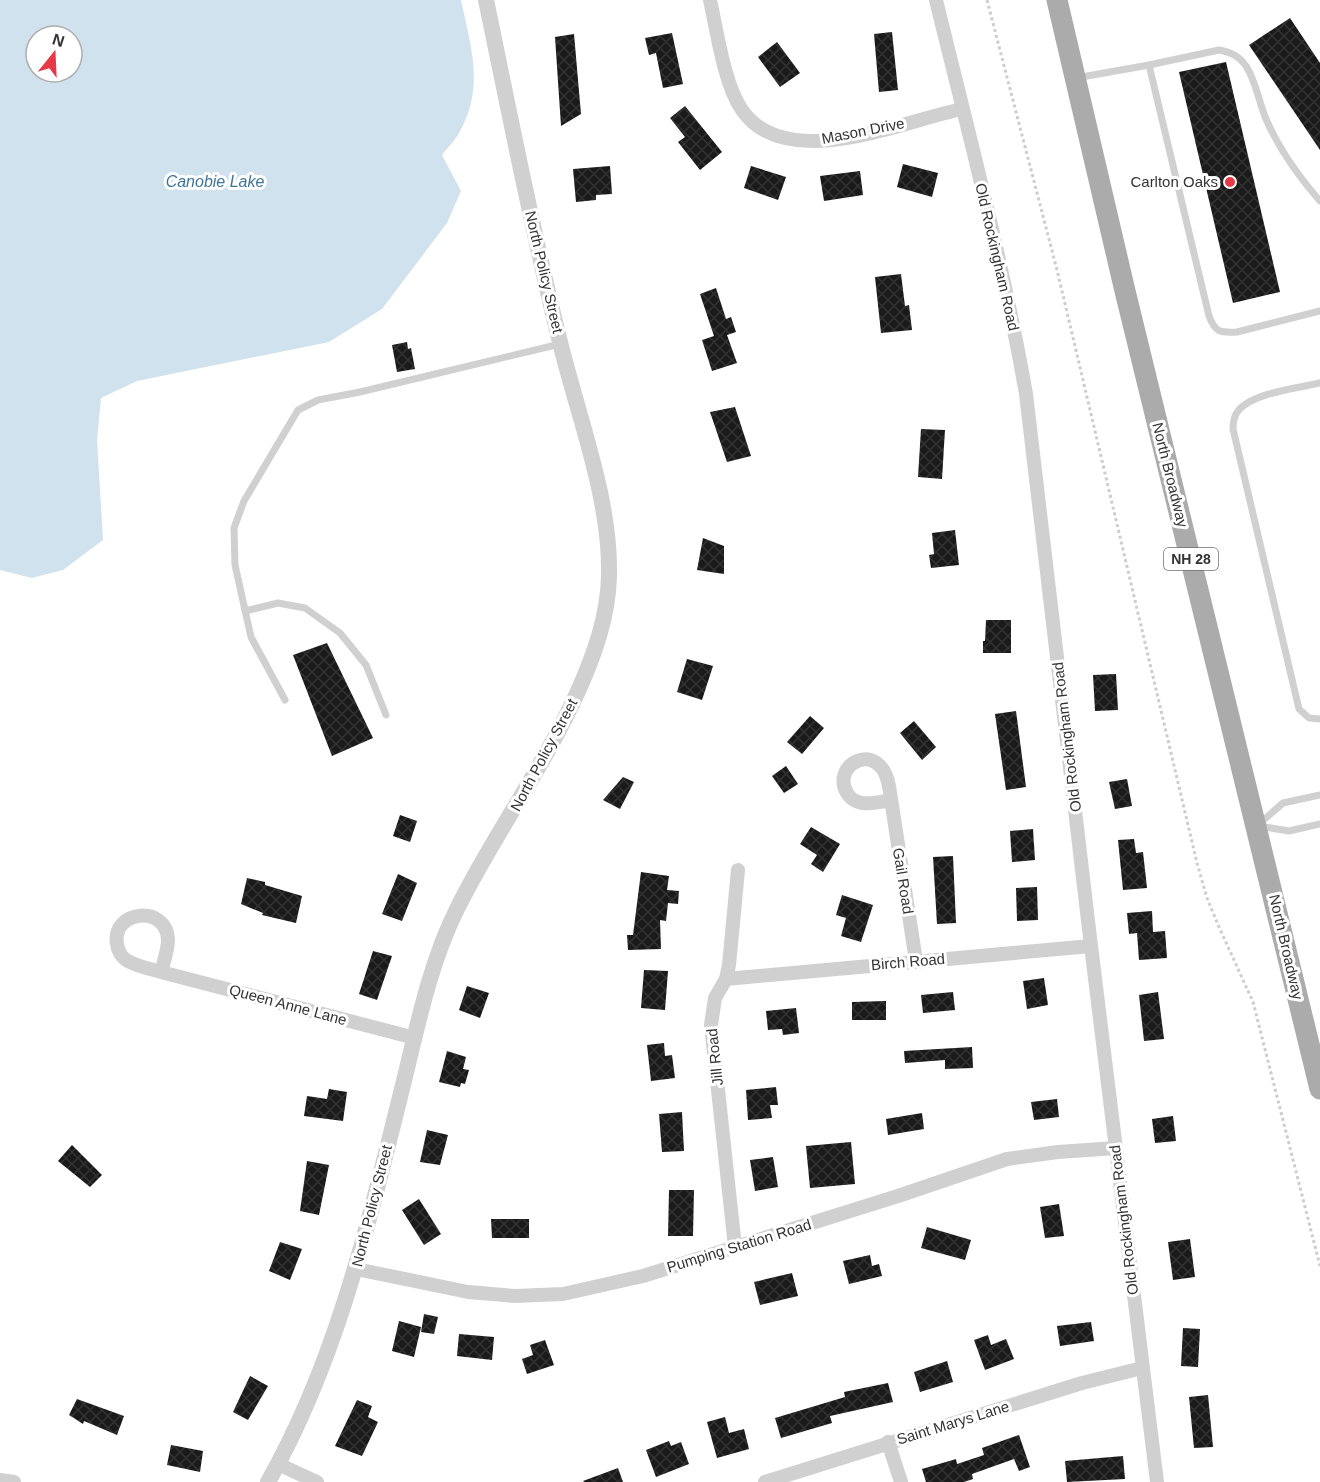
<svg xmlns="http://www.w3.org/2000/svg" width="1320" height="1482" font-family="Arial,sans-serif">
<style>
.water{fill:#cfe2ee;fill-rule:evenodd}
.building{fill:url(#building-cross-hatch)}
.lines{fill:none;stroke-linecap:round;stroke-linejoin:round}
.path{stroke:#cdcdcd;stroke-width:3;stroke-dasharray:3 3;stroke-linecap:butt}
.service{stroke:#d0d0d0;stroke-width:7}
.minor{stroke:#d0d0d0;stroke-width:14}
.tertiary{stroke:#d0d0d0;stroke-width:16}
.primary{stroke:#ababab;stroke-width:21}
.poi-dot{fill:#e63946;stroke:#fff;stroke-width:2}
.labels{text-anchor:middle;stroke-width:6;stroke-linejoin:round;paint-order:stroke}
.shield{fill:#fff;stroke:#707070;stroke-width:1.5}
.shield-label{font-size:14px;font-weight:bold;fill:#333}
.street-label{font-size:15px;fill:#333;stroke:#fff}
.poi-label{font-size:15px;fill:#333;stroke:#fff;text-anchor:end}
.water-label{font-size:16px;font-style:italic;fill:#3f7597;stroke:#fff}
</style>
<defs>
<pattern id="building-cross-hatch" width="8" height="8" patternUnits="userSpaceOnUse" patternTransform="scale(1.5)"><rect width="8" height="8" fill="#1a1a1a"/><path d="M0 0l8 8M0 8l8-8" fill="none" stroke="#333"/></pattern>
</defs>
<rect width="100%" height="100%" fill="#fff"/>
<path class="water" d="M0,0H461C471,48 485,87 459,133C455,141 447,148 442,155L461,191L447,223L382,309L329,342L137,381L101,398L97,440L103,540L63,570L32,578L0,570ZM36,36H72V72H36Z"/>
<g class="building">
<path d="M1290,18L1320,63V150L1249,45Z"/>
<path d="M892,32L898,90L879,92L874,34Z"/>
<path d="M672,33L683,84L663,88L656,53L649,55L645,38Z"/>
<path d="M574,34L581,114L561,126L555,37Z"/>
<path d="M777,42L800,73L780,87L758,57Z"/>
<path d="M1226,62L1280,292L1233,303L1179,72Z"/>
<path d="M685,106L722,152L700,170L678,142L685,137L670,118Z"/>
<path d="M903,164L938,173L932,197L897,187Z"/>
<path d="M610,166L612,194L596,195V200L576,202L573,169Z"/>
<path d="M751,166L786,177L778,200L744,188Z"/>
<path d="M860,171L863,195L824,201L820,176Z"/>
<path d="M901,274L905,306L909,305L912,330L881,333L875,277Z"/>
<path d="M716,288L726,319L731,317L736,332L727,335L737,363L712,371L702,340L714,336L700,294Z"/>
<path d="M407,342L408,349L411,348L415,369L397,372L392,345Z"/>
<path d="M735,407L751,456L727,462L710,412Z"/>
<path d="M921,429L945,430L942,479L918,477Z"/>
<path d="M955,530L959,565L931,568L929,555L934,554L932,533Z"/>
<path d="M703,538L724,546V574L697,570Z"/>
<path d="M986,620H1011V653H983V641H985Z"/>
<path d="M327,643L373,738L332,756L293,655Z"/>
<path d="M687,659L713,666L702,700L677,692Z"/>
<path d="M1116,674L1118,710L1095,711L1093,675Z"/>
<path d="M1016,711L1026,787L1006,790L995,714Z"/>
<path d="M810,716L824,728L802,754L787,742Z"/>
<path d="M914,721L936,747L922,760L900,733Z"/>
<path d="M786,766L798,784L784,793L772,776Z"/>
<path d="M623,777L634,782L620,809L603,800Z"/>
<path d="M1127,779L1132,806L1115,809L1109,782Z"/>
<path d="M400,815L417,821L410,842L393,836Z"/>
<path d="M811,827L840,844L823,872L811,864L817,855L800,844Z"/>
<path d="M1033,829L1035,860L1012,862L1010,831Z"/>
<path d="M1134,839L1136,853L1143,852L1147,888L1123,890L1118,840Z"/>
<path d="M953,856L956,923L937,924L933,857Z"/>
<path d="M641,872L669,876L667,890L679,891L678,904L668,903L666,921L660,920L661,949L628,950L627,935H633Z"/>
<path d="M398,874L417,883L402,921L382,914Z"/>
<path d="M247,878L265,882V885L302,896L296,923L262,915L263,913L241,904Z"/>
<path d="M1037,887L1038,920L1017,921L1016,888Z"/>
<path d="M842,895L873,905L861,942L841,936L846,918L836,915Z"/>
<path d="M1152,911L1153,932L1165,931L1167,958L1139,960L1137,933L1129,934L1127,913Z"/>
<path d="M373,951L392,956L377,1000L359,994Z"/>
<path d="M644,970L668,971L665,1010L641,1008Z"/>
<path d="M1044,978L1048,1005L1027,1009L1023,981Z"/>
<path d="M467,986L489,993L480,1018L459,1010Z"/>
<path d="M953,992L955,1010L923,1013L921,995Z"/>
<path d="M1158,992L1164,1039L1144,1041L1139,995Z"/>
<path d="M886,1001V1020H852V1002Z"/>
<path d="M796,1008L799,1033L783,1035L782,1029L768,1030L766,1011Z"/>
<path d="M664,1043L665,1056L672,1055L675,1078L651,1081L647,1045Z"/>
<path d="M972,1047L973,1068L945,1069V1060L905,1063L904,1051Z"/>
<path d="M447,1051L466,1057L463,1069L469,1070L465,1084L461,1083L460,1087L439,1082Z"/>
<path d="M776,1087L778,1105H770L772,1118L748,1120L746,1090Z"/>
<path d="M329,1089L347,1092L343,1121L304,1116L307,1096L327,1099Z"/>
<path d="M1057,1099L1059,1117L1034,1120L1031,1102Z"/>
<path d="M682,1112L684,1151L662,1152L659,1114Z"/>
<path d="M922,1113L924,1129L888,1135L886,1119Z"/>
<path d="M1173,1116L1176,1141L1155,1143L1152,1119Z"/>
<path d="M427,1130L448,1135L440,1165L420,1162Z"/>
<path d="M851,1142L855,1184L810,1188L806,1146Z"/>
<path d="M72,1145L102,1175L90,1187L58,1161Z"/>
<path d="M773,1157L778,1187L755,1191L750,1160Z"/>
<path d="M307,1161L329,1165L319,1215L300,1211Z"/>
<path d="M669,1190H694L693,1236H668Z"/>
<path d="M419,1199L441,1234L424,1245L402,1210Z"/>
<path d="M1059,1204L1064,1236L1045,1238L1040,1207Z"/>
<path d="M491,1219H529V1238H492Z"/>
<path d="M927,1227L971,1240L965,1260L921,1248Z"/>
<path d="M1190,1239L1195,1277L1173,1280L1168,1242Z"/>
<path d="M280,1242L302,1249L290,1280L269,1271Z"/>
<path d="M870,1255L872,1266L879,1264L882,1276L849,1284L843,1261Z"/>
<path d="M792,1273L798,1296L760,1305L754,1282Z"/>
<path d="M424,1314L438,1317L434,1334L421,1332Z"/>
<path d="M399,1321L421,1327L414,1357L392,1351Z"/>
<path d="M1091,1322L1094,1341L1060,1346L1057,1326Z"/>
<path d="M1183,1328L1200,1329L1198,1367L1181,1366Z"/>
<path d="M459,1334L494,1337L492,1360L457,1356Z"/>
<path d="M988,1335L991,1345L1006,1339L1014,1359L985,1370L974,1340Z"/>
<path d="M545,1340L554,1365L527,1374L522,1359L533,1355L530,1345Z"/>
<path d="M947,1361L953,1382L920,1392L914,1372Z"/>
<path d="M250,1376L268,1386L248,1420L233,1412Z"/>
<path d="M888,1383L893,1402L830,1416L832,1423L781,1438L775,1418L845,1397L844,1392Z"/>
<path d="M1208,1395L1213,1447L1194,1448L1189,1397Z"/>
<path d="M77,1399L124,1416L117,1435L84,1421L83,1424L69,1415Z"/>
<path d="M357,1400L372,1406L368,1417L378,1422L362,1456L335,1446Z"/>
<path d="M725,1417L729,1433L744,1429L749,1449L717,1458L707,1422Z"/>
<path d="M1019,1435L1030,1467L1019,1471L1014,1459L972,1474L973,1479L964,1482H926L922,1469L956,1459L957,1464L984,1455L982,1448Z"/>
<path d="M669,1441L671,1446L681,1442L689,1464L656,1477L646,1450Z"/>
<path d="M171,1445L203,1451L200,1472L167,1465Z"/>
<path d="M1123,1456L1125,1479L1067,1482L1065,1461Z"/>
<path d="M618,1468L623,1482H584L583,1481Z"/>
</g>
<g class="lines">
<path class="path" d="M987,0L1057,270L1197,863L1207,898L1219,927L1253,1002L1320,1266"/>
<g class="service">
<path d="M1149,65L1209,316C1215,332 1220,333 1237,332L1320,311"/>
<path d="M1076,78L1149,65L1219,50C1231,52 1239,56 1246,66C1256,81 1259,103 1266,119C1279,149 1299,177 1320,201"/>
<path d="M245,611L278,603L305,608L340,633L366,665L386,715"/>
<path d="M285,700L251,637L235,565L234,528L244,501L298,410L318,400L360,392L560,344"/>
<path d="M1320,719L1309,718L1299,709L1233,429C1233,422 1234,416 1238,411C1252,393 1298,388 1320,383"/>
<path d="M1259,824L1283,803L1320,795"/>
<path d="M1259,826L1289,831L1320,824"/>
</g>
<g class="minor">
<path d="M710,0C717,31 724,84 742,110C786,174 903,121 962,109"/>
<path d="M936,0C968,131 1003,262 1026,394L1091,946L1157,1482"/>
<path d="M891,800C882,802 871,804 862,803C856,802 850,798 847,793C830,764 880,738 889,786L916,961"/>
<path d="M161,972C164,961 168,950 168,940C167,904 111,910 117,944C118,952 123,959 130,962C139,967 151,969 161,972L415,1038"/>
<path d="M726,979L1091,946"/>
<path d="M735,1247L711,1025L715,998L726,979L729,965L738,870"/>
<path d="M356,1269L468,1292L515,1296L563,1294L643,1276L898,1196L1007,1159L1058,1152L1116,1148"/>
<path d="M888,1442L901,1482"/>
<path d="M278,1464L317,1482"/>
<path d="M0,1480L14,1482"/>
<path d="M765,1482L1082,1383L1142,1368"/>
</g>
<path class="tertiary" d="M268,1482C336,1362 367,1229 400,1097C416,1034 428,967 457,909C494,834 545,766 579,689C595,653 608,616 609,576C611,501 579,419 561,346C532,231 510,115 486,0"/>
<path class="primary" d="M1057,0L1125,291L1320,1089"/>
</g>
<circle class="poi-dot" cx="1230" cy="182" r="6"/>
<g class="labels">
<rect class="shield" x="1164" y="548" width="54" height="22" rx="4.5"/>
<g class="shield-label">
<text x="1191" y="564">NH 28</text>
</g>
<g class="street-label">
<text transform="translate(863 131) rotate(-11)" y="5">Mason Drive</text>
<text transform="translate(997 257) rotate(77)" y="5">Old Rockingham Road</text>
<text transform="translate(544 272) rotate(77)" y="5">North Policy Street</text>
<text transform="translate(1170 475) rotate(76)" y="5">North Broadway</text>
<text transform="translate(1067 737) rotate(-97)" y="5">Old Rockingham Road</text>
<text transform="translate(544 755) rotate(-62)" y="5">North Policy Street</text>
<text transform="translate(903 881) rotate(81)" y="5">Gail Road</text>
<text transform="translate(1286 947) rotate(77)" y="5">North Broadway</text>
<text transform="translate(908 962) rotate(-5)" y="5">Birch Road</text>
<text transform="translate(288 1005) rotate(15)" y="5">Queen Anne Lane</text>
<text transform="translate(715 1057) rotate(-96)" y="5">Jill Road</text>
<text transform="translate(372 1206) rotate(-76)" y="5">North Policy Street</text>
<text transform="translate(1124 1220) rotate(-97)" y="5">Old Rockingham Road</text>
<text transform="translate(739 1246) rotate(-17)" y="5">Pumping Station Road</text>
<text transform="translate(953 1423) rotate(-17)" y="5">Saint Marys Lane</text>
</g>
<g class="poi-label">
<text x="1218" y="187">Carlton Oaks</text>
</g>
<g class="water-label">
<text x="215" y="187">Canobie Lake</text>
</g>
</g>
<g transform="translate(54 54) rotate(18)"><circle r="28" fill="#ffffff" stroke="#adadad" stroke-width="1.5"/>
<path d="M0-4.5L10 22L0 15L-10 22Z" fill="#e63946"/>
<text y="-9" font-size="16" font-weight="bold" text-anchor="middle" fill="#333333">N</text>
</g>
</svg>
